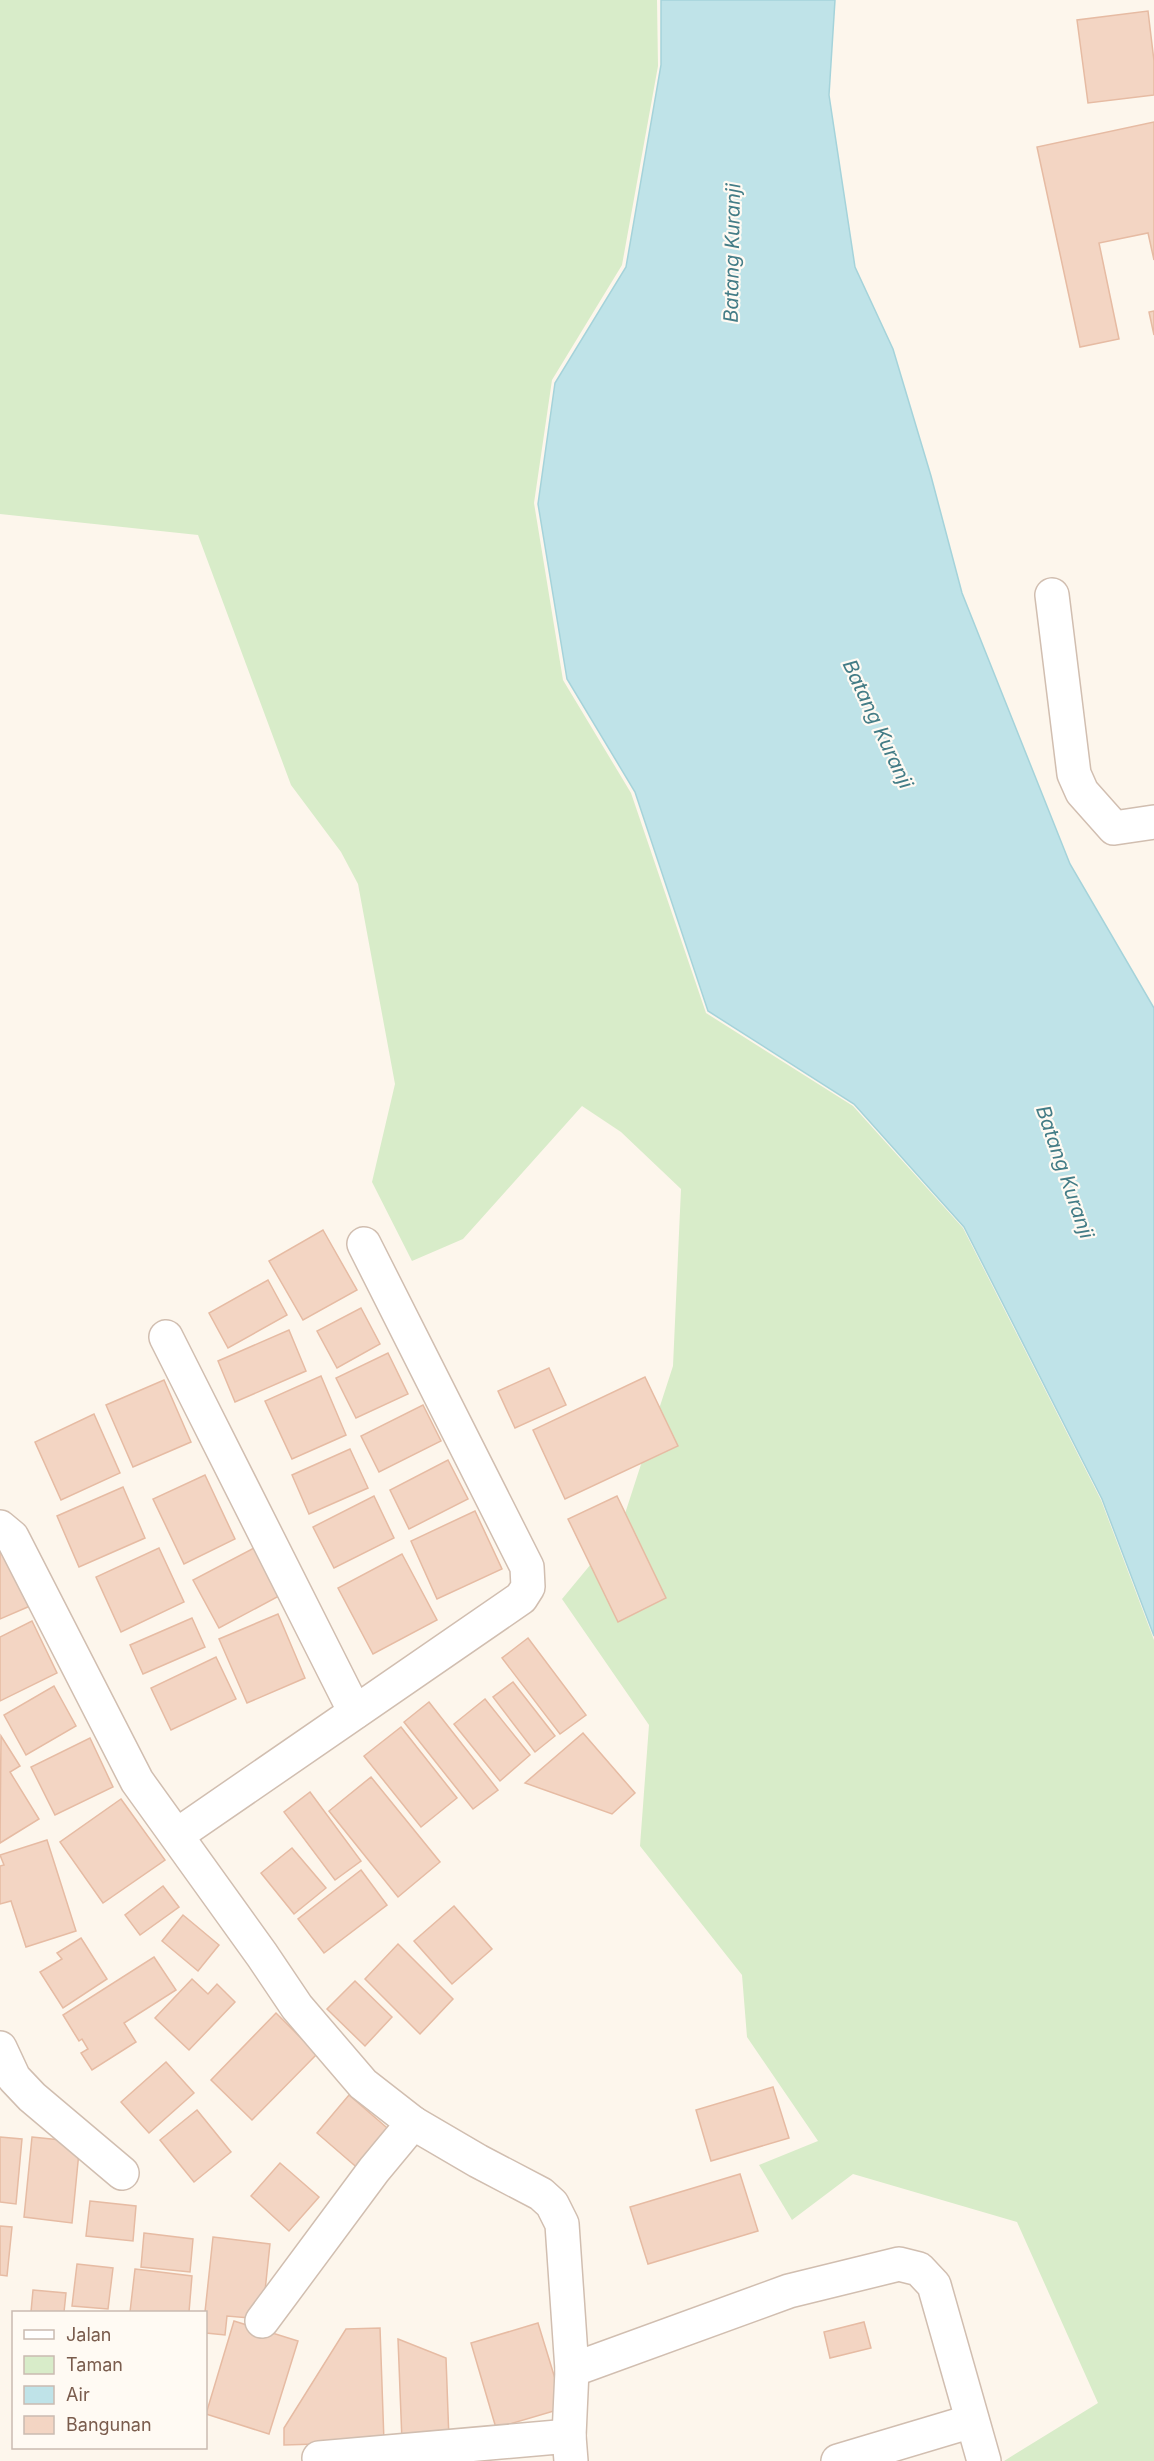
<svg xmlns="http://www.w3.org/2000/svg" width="1154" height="2461" font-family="Inter,sans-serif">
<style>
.green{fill:#d8ecc9}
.water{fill:#bfe3e8;stroke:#a5d3da;stroke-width:1.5}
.building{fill:#f3d5c3;stroke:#e6bba3;stroke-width:1.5}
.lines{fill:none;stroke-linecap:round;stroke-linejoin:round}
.minor-casing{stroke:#d1beb0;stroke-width:36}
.minor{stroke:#fff;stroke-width:33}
.labels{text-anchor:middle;stroke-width:4.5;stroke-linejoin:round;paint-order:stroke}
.water-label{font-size:20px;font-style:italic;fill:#437c86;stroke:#fffaf3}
</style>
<rect width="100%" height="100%" fill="#fdf6ec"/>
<path class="green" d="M0,0H657L658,66L622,265L552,380L534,503L563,680L631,793L706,1013L853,1106L963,1228L1101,1500L1154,1640V2461H1004L1098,2403L1017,2222L853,2174L792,2220L759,2165L818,2141L747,2037L742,1975L640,1846L649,1725L562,1599L620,1529L673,1366L681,1189L621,1132L582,1106L463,1239L412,1261L372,1182L395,1084L358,884L341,852L291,785L198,535L0,514Z"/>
<path class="water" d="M661,0H835L829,95L855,267L893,349L931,476L962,593L1070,864L1154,1008V1636L1102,1499L964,1227L854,1104L708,1011L635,792L567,679L538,504L555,383L626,267L661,65Z"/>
<g class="building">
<path d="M1148,11L1154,61V95L1088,103L1077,20Z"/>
<path d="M1154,122V260L1148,233L1099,243L1119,339L1080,347L1037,147Z"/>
<path d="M1154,311V335L1149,312Z"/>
<path d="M323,1230L357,1290L303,1320L269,1261Z"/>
<path d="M268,1280L287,1315L228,1348L209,1313Z"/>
<path d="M361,1308L380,1344L337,1368L317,1331Z"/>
<path d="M289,1330L306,1371L235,1402L218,1361Z"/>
<path d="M388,1353L408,1394L356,1418L336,1378Z"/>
<path d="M549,1368L566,1405L515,1428L498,1391Z"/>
<path d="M321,1376L346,1435L292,1459L265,1401Z"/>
<path d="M645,1377L678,1446L565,1499L533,1430Z"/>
<path d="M164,1380L191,1442L133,1467L106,1405Z"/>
<path d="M423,1405L441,1441L379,1472L361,1436Z"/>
<path d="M94,1414L120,1473L61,1500L35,1442Z"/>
<path d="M350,1449L368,1488L309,1514L292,1475Z"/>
<path d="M448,1460L468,1499L409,1529L390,1490Z"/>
<path d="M205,1475L235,1539L184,1564L153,1499Z"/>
<path d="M123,1487L145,1538L79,1567L57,1516Z"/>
<path d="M374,1496L394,1538L334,1568L313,1527Z"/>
<path d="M617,1496L666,1598L618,1622L568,1519Z"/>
<path d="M475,1511L502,1569L437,1599L411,1541Z"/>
<path d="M159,1548L184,1602L121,1632L96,1577Z"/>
<path d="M254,1548L279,1596L219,1628L193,1580Z"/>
<path d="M4,1549L30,1606L0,1619V1551Z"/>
<path d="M402,1554L437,1620L373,1654L338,1588Z"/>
<path d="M278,1614L305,1678L247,1703L219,1639Z"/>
<path d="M192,1618L205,1647L143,1674L130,1645Z"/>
<path d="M32,1621L57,1673L0,1701V1637Z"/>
<path d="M528,1638L586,1715L560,1734L502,1658Z"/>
<path d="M216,1657L236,1699L171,1730L151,1688Z"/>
<path d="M513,1682L555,1736L535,1752L493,1697Z"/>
<path d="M54,1686L76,1726L26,1755L4,1715Z"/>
<path d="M485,1699L530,1755L500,1781L454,1724Z"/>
<path d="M429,1702L498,1790L473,1809L404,1722Z"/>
<path d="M401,1727L457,1798L421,1827L364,1756Z"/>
<path d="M583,1733L635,1793L612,1814L525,1783Z"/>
<path d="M1,1736L20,1766L10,1772L39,1819L0,1843Z"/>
<path d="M90,1738L113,1787L55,1815L31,1767Z"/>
<path d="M371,1777L440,1862L398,1897L329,1811Z"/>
<path d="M310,1792L361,1861L335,1880L284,1812Z"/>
<path d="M121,1799L165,1860L103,1903L60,1842Z"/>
<path d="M47,1840L76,1931L26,1947L11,1901L0,1904V1866L4,1865L0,1855Z"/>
<path d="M292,1848L326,1888L294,1914L261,1873Z"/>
<path d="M361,1870L387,1905L324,1953L298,1919Z"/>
<path d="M163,1886L179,1907L140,1935L125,1915Z"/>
<path d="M454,1906L492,1949L452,1984L414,1941Z"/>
<path d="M183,1915L219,1945L198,1971L162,1941Z"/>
<path d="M81,1938L107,1979L63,2008L40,1972L62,1959L57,1953Z"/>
<path d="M398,1944L453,1999L420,2034L365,1979Z"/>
<path d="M154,1957L176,1990L124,2023L136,2042L92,2070L81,2053L88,2049L82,2039L79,2041L63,2015Z"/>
<path d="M192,1979L208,1994L217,1984L235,2002L189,2050L155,2018Z"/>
<path d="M355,1981L392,2017L365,2046L327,2009Z"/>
<path d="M276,2013L317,2054L252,2120L211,2080Z"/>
<path d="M166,2062L194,2093L149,2133L121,2102Z"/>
<path d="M773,2087L789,2138L711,2161L696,2110Z"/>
<path d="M349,2095L393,2133L361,2171L317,2133Z"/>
<path d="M197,2110L231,2152L194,2182L160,2140Z"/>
<path d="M0,2137L22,2139L16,2204L0,2202Z"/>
<path d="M32,2137L80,2142L72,2223L24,2217Z"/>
<path d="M280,2163L319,2197L289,2231L251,2196Z"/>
<path d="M740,2174L758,2231L648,2264L630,2207Z"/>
<path d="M90,2201L136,2206L133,2241L86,2236Z"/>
<path d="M0,2226L12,2227L7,2276L0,2275Z"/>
<path d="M144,2233L193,2239L190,2272L141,2267Z"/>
<path d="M213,2237L270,2244L262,2319L227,2316L225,2335L206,2333L205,2312Z"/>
<path d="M77,2264L113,2268L108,2309L72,2306Z"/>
<path d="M135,2269L192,2276L189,2312H130Z"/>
<path d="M33,2290L66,2293L64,2312H31Z"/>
<path d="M234,2321L298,2341L269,2434L206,2414Z"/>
<path d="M864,2322L871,2348L830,2358L824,2332Z"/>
<path d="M538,2323L564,2408L496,2428L471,2343Z"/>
<path d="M380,2328L384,2442L284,2445V2428L346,2329Z"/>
<path d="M398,2339L446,2358L449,2440L402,2441Z"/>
</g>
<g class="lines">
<g class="minor-casing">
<g id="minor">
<path d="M1052,595L1074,774L1082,792L1114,828L1154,822"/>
<path d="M166,1337L355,1712"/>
<path d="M0,1527L12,1537L137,1781L262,1955L297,2007L363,2084L413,2123L374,2170L262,2321"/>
<path d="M177,1835L521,1598L528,1587L527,1567L364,1244"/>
<path d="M0,2048L14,2078L32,2097L122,2173"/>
<path d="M413,2123L478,2161L541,2194L552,2204L562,2224L572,2370L569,2436"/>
<path d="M572,2370L789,2291L899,2264L919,2269L934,2285L984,2461"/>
<path d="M319,2458L569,2436L571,2461"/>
<path d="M838,2461L972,2421"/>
</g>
</g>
<use href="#minor" class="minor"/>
</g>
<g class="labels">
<g class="water-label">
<text transform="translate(732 253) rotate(-89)" y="7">Batang Kuranji</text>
<text transform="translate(878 724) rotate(65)" y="7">Batang Kuranji</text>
<text transform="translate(1065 1172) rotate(71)" y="7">Batang Kuranji</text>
</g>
</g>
<rect x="12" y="2311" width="195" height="138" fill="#fffaf3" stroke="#cabbb1" stroke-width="1.5"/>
<rect x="24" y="2330" width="30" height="9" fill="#ffffff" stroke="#cabbb1" stroke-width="1.5"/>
<text x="66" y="2341" font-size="18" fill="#7a5c4d">Jalan</text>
<rect x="24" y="2356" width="30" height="18" fill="#d8ecc9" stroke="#cabbb1" stroke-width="1.5"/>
<text x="66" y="2371" font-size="18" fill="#7a5c4d">Taman</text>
<rect x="24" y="2386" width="30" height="18" fill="#bfe3e8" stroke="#cabbb1" stroke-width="1.5"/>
<text x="66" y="2401" font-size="18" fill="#7a5c4d">Air</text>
<rect x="24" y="2416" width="30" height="18" fill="#f3d5c3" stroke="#cabbb1" stroke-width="1.5"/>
<text x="66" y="2431" font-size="18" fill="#7a5c4d">Bangunan</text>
</svg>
